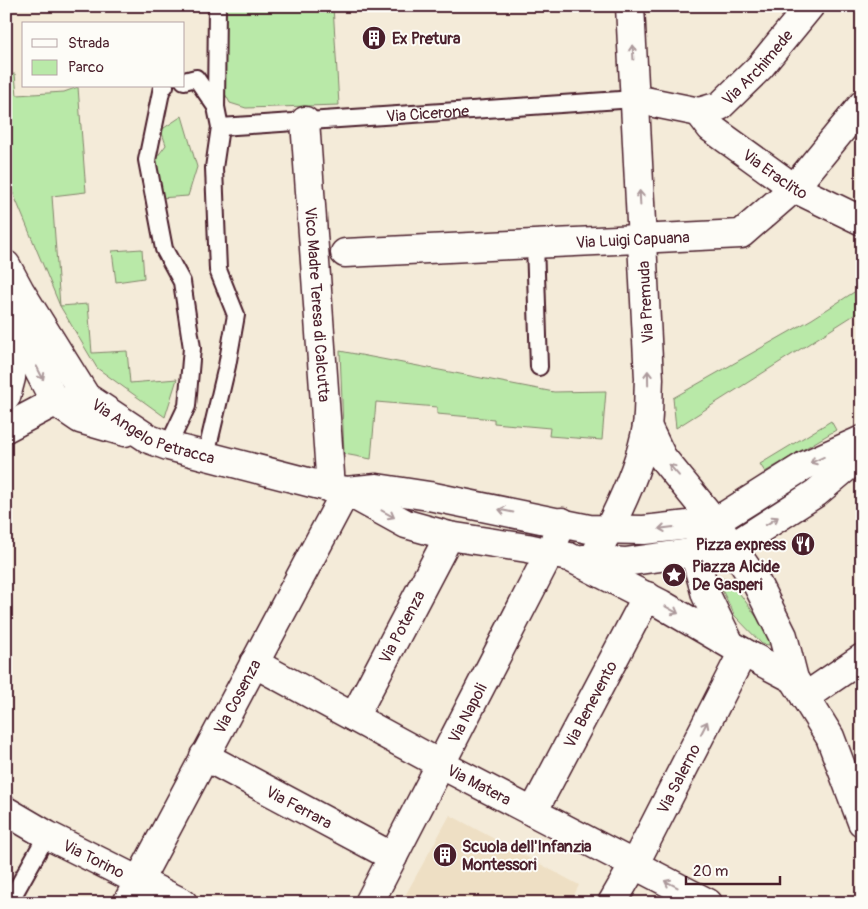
<svg xmlns="http://www.w3.org/2000/svg" width="868" height="909" font-family="Pangolin,sans-serif">
<style>
.built{fill:#eedfc4}
.green{fill:#b9e9a8;stroke:#82846a}
.lines{fill:none;stroke-linecap:round;stroke-linejoin:round}
.lane-casing{stroke:#4a1f2b;stroke-width:20}
.street-casing{stroke:#4a1f2b;stroke-width:31}
.secondary-casing{stroke:#4a1f2b;stroke-width:31}
.lane{stroke:#fdfcf7;stroke-width:16}
.street{stroke:#fdfcf7;stroke-width:28}
.secondary{stroke:#fdfcf7;stroke-width:28}
.oneway{stroke:#ac999b}
.labels{text-anchor:middle;stroke-width:4;stroke-linejoin:round;paint-order:stroke}
.poi-label{font-size:16px;font-weight:bold;fill:#4a1f2b;stroke:#fdfcf7;text-anchor:start}
.street-label{font-size:16px;fill:#4a1f2b;stroke:#fdfcf7}
</style>
<rect width="100%" height="100%" fill="#f4ebd9"/>
<filter id="ink" filterUnits="userSpaceOnUse"><feTurbulence type="fractalNoise" baseFrequency=".02" numOctaves="2"/><feDisplacementMap in="SourceGraphic" scale="10" xChannelSelector="R" yChannelSelector="G"/><feConvolveMatrix kernelMatrix="1 2 1 2 8 2 1 2 1" color-interpolation-filters="sRGB"/></filter>
<g filter="url(#ink)">
<path class="built" d="M450,815L579,885L570,903H401Z"/>
<g class="green">
<path d="M223,6H333L339,105L246,108L230,103L223,90Z"/>
<path d="M15,74L17,95L64,92L78,87L86,192L52,196L60,306L88,304L92,353L127,351L130,383L177,379L165,417L97,368L60,306L6,176V75Z"/>
<path d="M182,116L197,167L188,196L160,198L154,161L166,145L161,130Z"/>
<path d="M142,249L144,278L116,282L112,251Z"/>
<path d="M862,287V310L676,428L673,398L812,319Z"/>
<path d="M340,351L554,392L606,391L602,440L549,436L550,428L494,423V419L437,414V407L376,402L371,459L344,454Z"/>
<path d="M831,421L836,430L765,472L760,464Z"/>
<path d="M722,579L730,580L771,637L769,645L762,644L735,616L720,586Z"/>
</g>
<g class="lines">
<g class="lane-casing">
<g id="lane">
<path d="M184,81L196,78L216,107L220,127L214,168L218,270L236,315L227,366L206,455"/>
<path d="M165,86L162,87L147,160L164,249L182,282L192,348L187,406L168,446"/>
<path d="M216,107L217,6"/>
<path id="s1" d="M220,127L635,99"/>
<path d="M535,243L539,367"/>
<path d="M9,903L47,835"/>
</g>
</g>
<g class="street-casing">
<g id="street">
<path id="s2" d="M635,99L699,112L720,106L760,67L810,6"/>
<path id="s3" d="M699,112L711,128L794,188L862,221"/>
<path id="s4" d="M305,121L331,488"/>
<path id="s5" d="M345,253L741,234L794,188L862,105"/>
<path d="M6,397L11,378L15,312"/>
<path d="M647,426L662,457L715,522L694,552L706,595L729,642"/>
<path d="M6,428L55,402L78,398"/>
<path d="M593,559C614,521 640,470 647,426C649,411 648,395 649,379L630,6"/>
<path id="s6" d="M254,663L440,764L708,903"/>
<path d="M805,697L862,658"/>
<path id="s7" d="M354,717L449,536"/>
<path id="s8" d="M204,756L393,857"/>
<path id="s9" d="M6,811L47,835L183,903"/>
<path id="s10" d="M533,812L647,596"/>
<path id="s11" d="M127,903L346,491"/>
<path id="s12" d="M369,903L550,552L562,522"/>
<path id="s13" d="M612,903L634,865L743,652"/>
</g>
</g>
<g class="secondary-casing">
<g id="secondary">
<path id="s14" d="M6,265L20,291L86,397L149,439L168,446L331,488L346,491L377,488L429,496L589,529L644,530L715,522L804,466L862,440"/>
<path d="M11,294L25,344L55,402L80,419L125,432"/>
<path d="M346,491L406,524L449,536L527,548L569,557L661,604L743,652L794,679"/>
<path d="M715,522L756,582L783,636L794,679L830,737L862,822"/>
<path d="M583,559L625,562L732,547L816,493L862,454"/>
</g>
</g>
<use href="#lane" class="lane"/>
<use href="#street" class="street"/>
<use href="#secondary" class="secondary"/>
</g>
<defs><path id="oneway-shaft" d="M-6 0H5M1.5-3L5.5 0L1.5 3" fill="none" stroke-width="1.6" stroke-linecap="round" stroke-linejoin="round" transform="scale(1.25)"/></defs>
<g class="oneway">
<use href="#oneway-shaft" transform="translate(633 52) rotate(-93)"/>
<use href="#oneway-shaft" transform="translate(640 198) rotate(-93)"/>
<use href="#oneway-shaft" transform="translate(40 373) rotate(63)"/>
<use href="#oneway-shaft" transform="translate(648 378) rotate(-91)"/>
<use href="#oneway-shaft" transform="translate(817 460) rotate(156)"/>
<use href="#oneway-shaft" transform="translate(674 470) rotate(-131)"/>
<use href="#oneway-shaft" transform="translate(506 511) rotate(-169)"/>
<use href="#oneway-shaft" transform="translate(388 514) rotate(29)"/>
<use href="#oneway-shaft" transform="translate(772 521) rotate(-33)"/>
<use href="#oneway-shaft" transform="translate(666 528) rotate(173)"/>
<use href="#oneway-shaft" transform="translate(672 610) rotate(29)"/>
<use href="#oneway-shaft" transform="translate(704 728) rotate(-63)"/>
<use href="#oneway-shaft" transform="translate(671 884) rotate(-153)"/>
</g>
</g>
<defs>
<g id="building-disc" transform="scale(1.25)"><circle r="9.5" fill="#4a1f2b" stroke="#fdfcf7"/><path d="M-4-6H4V6H1V3H-1V6H-4ZM-2.5-4.3h1.7v1.8h-1.7ZM.8-4.3h1.7v1.8H.8ZM-2.5-1h1.7V.8h-1.7ZM.8-1h1.7V.8H.8Z" fill="#fff"/></g>
<g id="restaurant-disc" transform="scale(1.25)"><circle r="9.5" fill="#4a1f2b" stroke="#fdfcf7"/><path d="M-5-6h1v4h1v-4h1v4h1v-4h1v5L-1.5 .5V6h-2V.5L-5-1ZM5-6V6H3V1.5H1.5Q1.5-4 5-6Z" fill="#fff"/></g>
<g id="sight-disc" transform="scale(1.25)"><circle r="9.5" fill="#4a1f2b" stroke="#fdfcf7"/><path d="M0-6L1.8-2.2L6-1.7L2.9 1.2L3.7 5.4L0 3.3L-3.7 5.4L-2.9 1.2L-6-1.7L-1.8-2.2Z" fill="#fff"/></g>
</defs>
<g fill-rule="evenodd">
<use href="#building-disc" x="374" y="38"/>
<use href="#restaurant-disc" x="803" y="544"/>
<use href="#sight-disc" x="674" y="575"/>
<use href="#building-disc" x="445" y="855"/>
</g>
<g class="labels">
<g class="poi-label">
<text x="392" y="44">Ex Pretura</text>
<text x="786" y="550" text-anchor="end">Pizza express</text>
<text x="692" y="572">Piazza Alcide<tspan x="692" dy="18">De Gasperi</tspan></text>
<text x="462" y="852">Scuola dell'Infanzia<tspan x="462" dy="18">Montessori</tspan></text>
</g>
<g class="street-label">
<text dy="6" stroke="none"><textPath href="#s2" startOffset="141">Via Archimede</textPath></text>
<text dy="6" stroke="none"><textPath href="#s1" startOffset="208">Via Cicerone</textPath></text>
<text dy="6" stroke="none"><textPath href="#s3" startOffset="99">Via Eraclito</textPath></text>
<text dy="6" stroke="none"><textPath href="#s5" startOffset="288">Via Luigi Capuana</textPath></text>
<text transform="translate(645 302) rotate(-93)" y="6">Via Premuda</text>
<text dy="6" stroke="none"><textPath href="#s4" startOffset="184">Vico Madre Teresa di Calcutta</textPath></text>
<text dy="6" stroke="none"><textPath href="#s14" startOffset="231">Via Angelo Petracca</textPath></text>
<text dy="6" stroke="none"><textPath href="#s7" startOffset="102">Via Potenza</textPath></text>
<text dy="6" stroke="none"><textPath href="#s11" startOffset="234">Via Cosenza</textPath></text>
<text dy="6" stroke="none"><textPath href="#s10" startOffset="122">Via Benevento</textPath></text>
<text dy="6" stroke="none"><textPath href="#s12" startOffset="214">Via Napoli</textPath></text>
<text dy="6" stroke="none"><textPath href="#s13" startOffset="141">Via Salerno</textPath></text>
<text dy="6" stroke="none"><textPath href="#s6" startOffset="256">Via Matera</textPath></text>
<text dy="6" stroke="none"><textPath href="#s8" startOffset="108">Via Ferrara</textPath></text>
<text dy="6" stroke="none"><textPath href="#s9" startOffset="100">Via Torino</textPath></text>
</g>
</g>
<rect width="868" height="909" fill="none" stroke="#fdfcf7" stroke-width="25"/>
<rect x="12" y="12" width="843" height="884" fill="none" stroke="#4a1f2b" stroke-width="2" filter="url(#ink)"/>
<rect x="22" y="22" width="162" height="65" fill="#fdfcf7" stroke="#b5a4a5"/>
<rect x="32" y="39" width="25" height="8" fill="#fdfcf7" stroke="#b5a4a5"/>
<text x="68" y="48" font-size="15" fill="#4a1f2b">Strada</text>
<rect x="32" y="60" width="25" height="15" fill="#b9e9a8" stroke="#b5a4a5"/>
<text x="68" y="72" font-size="15" fill="#4a1f2b">Parco</text>
<path d="M686 876v8h94v-8" fill="none" stroke="#4a1f2b" stroke-width="2.5"/>
<text x="693" y="876" font-size="15" fill="#4a1f2b" stroke="#fdfcf7" stroke-width="4" paint-order="stroke">20 m</text>
</svg>
